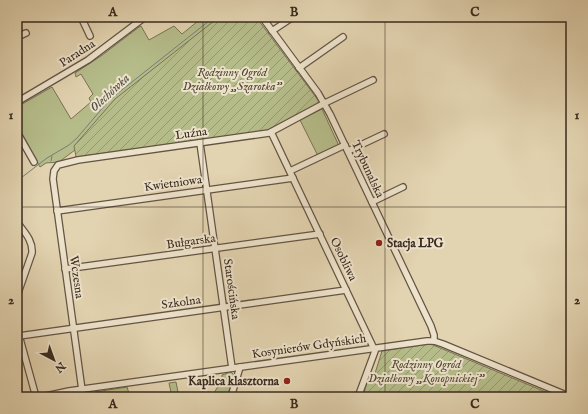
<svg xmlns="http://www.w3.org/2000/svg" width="588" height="414" font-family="'IM FELL English',serif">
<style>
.green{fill:#b5bc8a;stroke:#787354}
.garden{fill:url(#garden-furrows);stroke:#787354}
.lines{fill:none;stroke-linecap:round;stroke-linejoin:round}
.stream{stroke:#727f78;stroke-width:1}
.minor-casing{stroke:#645444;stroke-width:8}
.minor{stroke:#ede3cc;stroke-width:5.5}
.grid{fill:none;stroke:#3a2a1f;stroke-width:1;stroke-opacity:0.55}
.poi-dot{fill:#8f2418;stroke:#ede3cc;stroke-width:1.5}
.labels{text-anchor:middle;stroke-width:4;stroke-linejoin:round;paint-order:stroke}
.street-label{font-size:12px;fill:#3a2a1f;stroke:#ede3cc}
.park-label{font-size:12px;font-style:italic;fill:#534734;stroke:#ede3cc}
.poi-label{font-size:12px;font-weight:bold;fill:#3a2a1f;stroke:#ede3cc;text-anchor:start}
.water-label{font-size:13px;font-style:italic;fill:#514d44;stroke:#ede3cc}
.neatline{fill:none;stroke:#3a2a1f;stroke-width:1.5}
.grid-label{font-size:13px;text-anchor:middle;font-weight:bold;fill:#3a2a1f}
</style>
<defs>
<pattern id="garden-furrows" width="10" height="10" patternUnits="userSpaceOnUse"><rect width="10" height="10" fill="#b5bc8a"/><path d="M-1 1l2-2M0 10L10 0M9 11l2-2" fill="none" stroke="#949970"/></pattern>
</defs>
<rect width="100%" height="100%" fill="#e3d4b1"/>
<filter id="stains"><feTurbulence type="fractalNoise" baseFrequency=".005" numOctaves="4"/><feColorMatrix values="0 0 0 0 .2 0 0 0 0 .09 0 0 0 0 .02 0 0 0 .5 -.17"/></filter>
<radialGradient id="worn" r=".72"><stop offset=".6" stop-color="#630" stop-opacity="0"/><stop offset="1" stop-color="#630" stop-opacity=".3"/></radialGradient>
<g class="green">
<path d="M203,17H219L75,150L59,162L46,163L40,167L17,125V107L52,87L71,119L91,102L89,98L93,94L81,74L76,77L75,73L101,56L139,27L141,26L149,40L174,26L182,34Z"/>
<path d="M322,109L339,146L318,156L300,120Z"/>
<path d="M231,372L234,375L227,397L210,396L205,397L208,392L214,393L222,380V375Z"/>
<path d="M176,382L179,397H172L169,383Z"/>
<path d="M127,387L130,397H95V392Z"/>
</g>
<g class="garden">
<path d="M219,17H256L321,104L271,130L76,157L74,146L115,99Z"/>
<path d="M429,344L433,345L558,397H363L367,381L372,383L382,351Z"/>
</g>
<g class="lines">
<g class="stream">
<path d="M51,161L52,156"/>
<path d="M17,181L47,158L69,145L77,138L106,104L113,97L214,17"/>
</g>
<g class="minor-casing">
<g id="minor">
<path d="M81,17L90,36"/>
<path d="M262,17L318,93L330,114L431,326L434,335V341"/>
<path d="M272,31L293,17"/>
<path d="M17,37L26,33"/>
<path d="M299,68L343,37"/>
<path d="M17,102L88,60L145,17"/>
<path d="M17,132L34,162"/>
<path d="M271,132L375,351L358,397"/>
<path d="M200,143L232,368"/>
<path d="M348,151L384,134"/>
<path d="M290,171L345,145"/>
<path d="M372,202L403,187"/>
<path d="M57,211L293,178"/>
<path d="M17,222C24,232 33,240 32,253L17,296"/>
<path d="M65,269L320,234"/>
<path d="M17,328L36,397"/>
<path d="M19,336L346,290"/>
<path d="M82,390L53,179L54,171L58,165L78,160L269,133L325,103L373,80"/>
<path d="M41,397L69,391L427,341H434L443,344L571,397"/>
<path d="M231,397L240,367"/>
</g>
</g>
<use href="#minor" class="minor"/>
</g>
<path class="grid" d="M203,17V397M385,17V397M17,207H571"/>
<g class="poi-dot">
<circle cx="379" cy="243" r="4"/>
<circle cx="287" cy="381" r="4"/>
</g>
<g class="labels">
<g class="street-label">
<text transform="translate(77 53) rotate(-33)" y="4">Paradna</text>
<text transform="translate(191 133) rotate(-8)" y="4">Luźna</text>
<text transform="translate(368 169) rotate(65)" y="4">Trybunalska</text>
<text transform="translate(173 183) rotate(-8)" y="4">Kwietniowa</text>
<text transform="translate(191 241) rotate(-8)" y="4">Bułgarska</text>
<text transform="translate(344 259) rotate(64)" y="4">Osobliwa</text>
<text transform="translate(77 277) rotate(82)" y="4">Wczesna</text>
<text transform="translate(232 289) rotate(82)" y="4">Starościńska</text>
<text transform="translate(181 302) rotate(-8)" y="4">Szkolna</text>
<text transform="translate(309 346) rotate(-8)" y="4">Kosynierów Gdyńskich</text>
</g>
<g class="park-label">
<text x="232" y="76">Rodzinny Ogród<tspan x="232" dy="14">Działkowy „Szarotka”</tspan></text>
<text x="426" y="368">Rodzinny Ogród<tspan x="426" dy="14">Działkowy „Konopnickiej”</tspan></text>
</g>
<g class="poi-label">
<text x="387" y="247">Stacja LPG</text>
<text x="279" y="385" text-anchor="end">Kaplica klasztorna</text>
</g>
<g class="water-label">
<text transform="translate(109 92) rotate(-43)" y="5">Olechówka</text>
</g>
</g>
<rect width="588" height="414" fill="none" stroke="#e3d4b1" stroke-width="44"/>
<g transform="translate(54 360) rotate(139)" stroke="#ede3cc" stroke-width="3" paint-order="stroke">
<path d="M0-3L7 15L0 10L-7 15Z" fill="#3a2a1f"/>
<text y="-6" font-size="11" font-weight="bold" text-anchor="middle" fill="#3a2a1f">N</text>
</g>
<rect x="22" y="22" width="544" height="370" class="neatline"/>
<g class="grid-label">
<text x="113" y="16">A</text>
<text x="294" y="16">B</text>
<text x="475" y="16">C</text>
<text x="11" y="119">1</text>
<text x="577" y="119">1</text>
<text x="11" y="304">2</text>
<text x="577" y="304">2</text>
<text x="113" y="408">A</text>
<text x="294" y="408">B</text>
<text x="475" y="408">C</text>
</g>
<rect width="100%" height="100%" filter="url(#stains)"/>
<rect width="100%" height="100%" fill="url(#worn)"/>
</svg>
